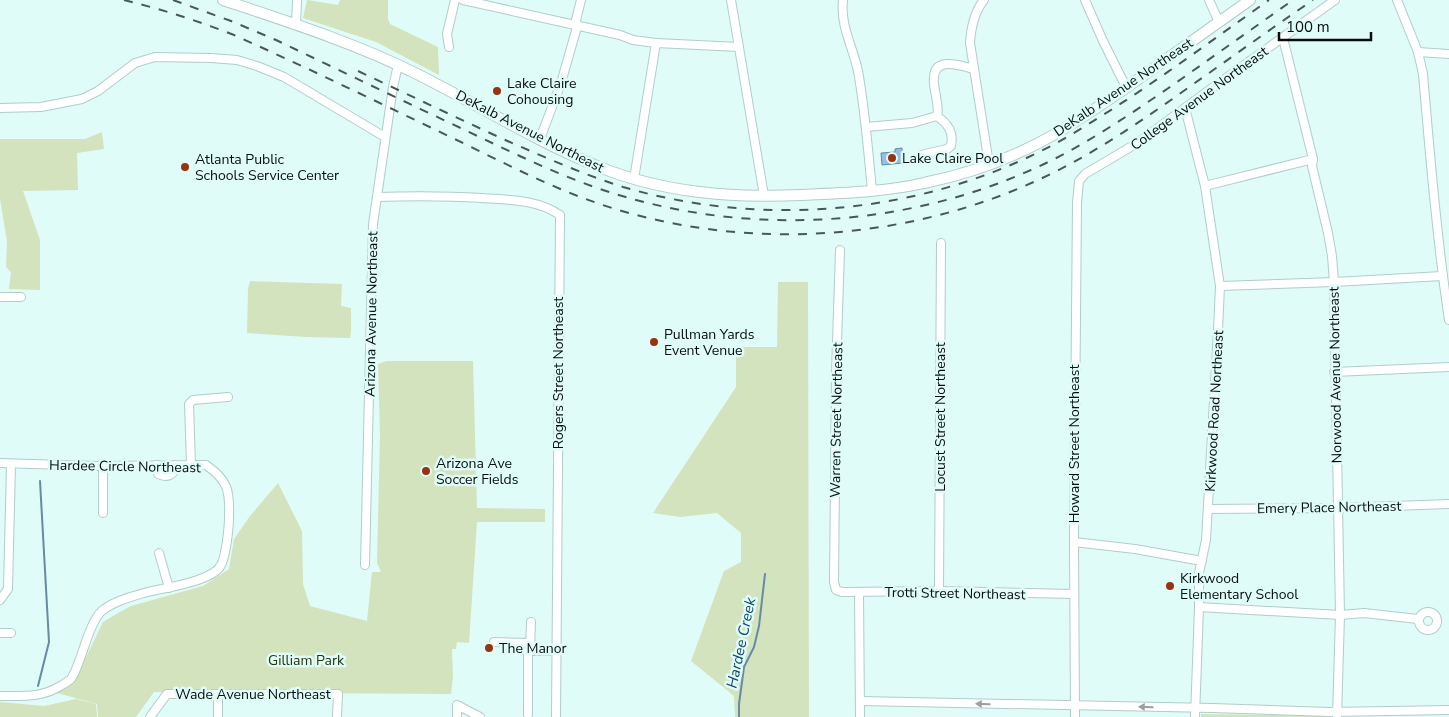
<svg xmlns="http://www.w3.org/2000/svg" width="1449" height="717" font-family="'Nunito Sans',sans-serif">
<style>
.green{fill:#d3e3bd}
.water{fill:#91bfe7;stroke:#678aa6}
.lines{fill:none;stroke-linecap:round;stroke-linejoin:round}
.stream{stroke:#678aa6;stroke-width:2}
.minor-casing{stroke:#b2ccc9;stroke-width:10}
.major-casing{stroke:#b2ccc9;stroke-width:12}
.minor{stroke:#fff;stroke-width:8}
.major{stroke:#fff;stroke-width:10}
.rail{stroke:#495856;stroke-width:2;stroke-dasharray:9 9;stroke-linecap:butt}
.oneway{fill:#9b9f9e}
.poi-dot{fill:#99330f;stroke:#e0fcf8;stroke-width:2}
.labels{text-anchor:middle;stroke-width:5;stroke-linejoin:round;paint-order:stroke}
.poi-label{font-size:14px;fill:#050e0d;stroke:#e0fcf8;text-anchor:start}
.street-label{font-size:14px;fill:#050e0d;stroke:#e0fcf8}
.park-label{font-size:14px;fill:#26340d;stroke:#e0fcf8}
.water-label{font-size:15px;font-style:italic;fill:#12466c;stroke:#e0fcf8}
</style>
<rect width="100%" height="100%" fill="#e0fcf8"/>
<g class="green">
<path d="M307,0L338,5L340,0H388V19L390,24L438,47L439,75L376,42L303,18Z"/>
<path d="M102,132L104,149L77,153L78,190L23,191L40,240V290L9,289L11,272L6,267L7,241L0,199V139H85Z"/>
<path d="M250,281L342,284L341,306L351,308V331L350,338L306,337L247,333L248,289Z"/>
<path d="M778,282H808L809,717H735L734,696L691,661L724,571L741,562V533L717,513L680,517L653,513L736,387V347H777Z"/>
<path d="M386,361H473L477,508L545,509V522H477L469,643L457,642L456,649H452L453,677L451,694L154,692L136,717H98L97,704L57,693L73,684L103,622L118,613L131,606L203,586L229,569L234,539L250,516L278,483L302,531L303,584L310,606L367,621L372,572H381L377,563L380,435L378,364Z"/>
<path d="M76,699L96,704L97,717H0V702L44,706Z"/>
<path d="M1201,714L1328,716V717H1201Z"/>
</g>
<path class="water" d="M902,148L903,163L882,165L881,153L895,152V149Z"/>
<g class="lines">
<g class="stream">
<path d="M38,686L49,642L40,481"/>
<path d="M739,717V704L744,667L754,647L759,626L765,574"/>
</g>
<g class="minor-casing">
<g id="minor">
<path d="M463,0L620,35L633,40L656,43L739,47"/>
<path d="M731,0L764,196"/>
<path d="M843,0C840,26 853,47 858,71C865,110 868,150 872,190"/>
<path d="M984,0C974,12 971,28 970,43L989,164"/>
<path d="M1085,0L1103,41L1126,87"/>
<path d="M1209,0L1219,22"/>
<path d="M1397,0L1418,52L1423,74C1430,156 1437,239 1449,320"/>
<path d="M296,25L297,0"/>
<path d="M1283,38L1313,159L1312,166L1328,233L1332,256L1334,282L1340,615L1337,717"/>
<path d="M449,47L447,34L455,0"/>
<path d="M1418,52L1449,54"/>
<path d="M0,108L41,107L82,99L98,91L135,63L155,57L211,58L237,60L257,66L284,77L385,137"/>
<path d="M1185,108L1205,186L1220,286L1218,330L1206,540L1199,573V607L1195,717"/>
<path d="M866,127L912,123L937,116"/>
<path d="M540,139L561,83L577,27L576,20L581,0"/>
<path d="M921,155L947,149L951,146C954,132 948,124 937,116C939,110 937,103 936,96C935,90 933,83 934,77C935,56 962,66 974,69"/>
<path d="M634,179L656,43"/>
<path d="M1205,186L1313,159"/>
<path d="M377,197C412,196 447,196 482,198C508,200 537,199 560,215L556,717"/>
<path d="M840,250L836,373L834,582L836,590L842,592L939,591L1074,594"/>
<path d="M1220,286L1334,282L1442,276"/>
<path d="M0,297H21"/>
<path d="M1334,372L1449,367"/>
<path d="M0,463L97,466L206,465C228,480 230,491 229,517C229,527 226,556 221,565C213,582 161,588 144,593C130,597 115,601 103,610C96,615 91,628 88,636C84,646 77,671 71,679C69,681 65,683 62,685C42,698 23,696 0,696"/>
<path d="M157,465L158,474C167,478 175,476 175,465"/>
<path d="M191,465L189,404L193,400L228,397"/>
<path d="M103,466V513"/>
<path d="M1208,509L1338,508L1449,504"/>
<path d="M1074,542L1135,549L1202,561"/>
<path d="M159,553L169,588"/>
<path d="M365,565L373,224L393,87L398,65"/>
<path d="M939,591L941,243"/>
<path d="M859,592L860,717"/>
<path d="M0,600L8,589L11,464"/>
<path d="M1199,607L1340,615L1364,613L1418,619"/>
<circle cx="1428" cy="621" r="9"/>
<path d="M0,633H11"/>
<path d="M494,642L530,643"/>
<path d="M530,647L531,622"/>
<path d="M861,701L1212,708L1330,712L1449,710"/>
<path d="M528,714V651H556"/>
<path d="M150,717L167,694H338L337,717"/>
<path d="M218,717V694"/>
<path d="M457,717V705L480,717"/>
<path d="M1075,717L1074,542L1077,203L1079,181L1085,174L1139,142L1212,88L1335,0"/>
</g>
</g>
<g class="major-casing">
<path id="major" d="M223,0C289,22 355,43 417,74C477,104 535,141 597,166C662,193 732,198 801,195C842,193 885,192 924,183C973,173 1023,154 1065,128C1096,109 1125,89 1154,68C1186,45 1218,23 1250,0"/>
</g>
<use href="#minor" class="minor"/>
<use href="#major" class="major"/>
<g class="rail">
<path d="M124,0C161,9 198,21 234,35C312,70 388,107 465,144C504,163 543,183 583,198C740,257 925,243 1072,163C1114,140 1153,113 1192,85C1232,57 1272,28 1313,0"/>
<path d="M173,0L231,21L276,40C339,70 403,101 467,131C513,153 558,175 606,191C743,236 899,229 1031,170C1081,148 1126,117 1170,87C1211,58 1252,29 1293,0"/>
<path d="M358,71C407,94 455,117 503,139C542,156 582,174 623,187C760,227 913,215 1041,151C1066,139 1090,123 1114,108C1167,74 1218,36 1269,0"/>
</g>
</g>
<defs><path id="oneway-solid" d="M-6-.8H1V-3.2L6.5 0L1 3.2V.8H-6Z" transform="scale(1.25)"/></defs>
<g class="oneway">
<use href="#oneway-solid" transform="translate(983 704) rotate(-179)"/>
<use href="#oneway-solid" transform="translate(1146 707) rotate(-179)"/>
</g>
<g class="poi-dot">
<circle cx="497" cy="91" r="5"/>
<circle cx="892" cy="158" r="5"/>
<circle cx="185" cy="167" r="5"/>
<circle cx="654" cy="342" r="5"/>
<circle cx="426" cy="471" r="5"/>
<circle cx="1170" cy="586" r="5"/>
<circle cx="489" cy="648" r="5"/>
</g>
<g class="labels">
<g class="poi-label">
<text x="507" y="88">Lake Claire<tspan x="507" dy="16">Cohousing</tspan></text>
<text x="902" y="163">Lake Claire Pool</text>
<text x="195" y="164">Atlanta Public<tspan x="195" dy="16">Schools Service Center</tspan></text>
<text x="664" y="339">Pullman Yards<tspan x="664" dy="16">Event Venue</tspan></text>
<text x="436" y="468">Arizona Ave<tspan x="436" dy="16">Soccer Fields</tspan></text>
<text x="1180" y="583">Kirkwood<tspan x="1180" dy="16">Elementary School</tspan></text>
<text x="499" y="653">The Manor</text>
</g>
<g class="street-label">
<text transform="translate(1123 87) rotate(-34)" y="5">DeKalb Avenue Northeast</text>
<text transform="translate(1199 98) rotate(-36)" y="5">College Avenue Northeast</text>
<text transform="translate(530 131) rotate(27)" y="5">DeKalb Avenue Northeast</text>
<text transform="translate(371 314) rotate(-89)" y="5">Arizona Avenue Northeast</text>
<text transform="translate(558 373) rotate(-90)" y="5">Rogers Street Northeast</text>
<text transform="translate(1335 375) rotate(-91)" y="5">Norwood Avenue Northeast</text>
<text transform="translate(1214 411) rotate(-87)" y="5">Kirkwood Road Northeast</text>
<text transform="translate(940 417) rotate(-90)" y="5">Locust Street Northeast</text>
<text transform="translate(836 420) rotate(-89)" y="5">Warren Street Northeast</text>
<text transform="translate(1074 444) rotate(-90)" y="5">Howard Street Northeast</text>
<text transform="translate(125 466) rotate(1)" y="5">Hardee Circle Northeast</text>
<text transform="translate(1329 507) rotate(-1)" y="5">Emery Place Northeast</text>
<text transform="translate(955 593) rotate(1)" y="5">Trotti Street Northeast</text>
<text x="253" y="699">Wade Avenue Northeast</text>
</g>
<g class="park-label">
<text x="306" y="665">Gilliam Park</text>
</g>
<g class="water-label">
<text transform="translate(741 643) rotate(-78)" y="5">Hardee Creek</text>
</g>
</g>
<path d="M1279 32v8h92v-8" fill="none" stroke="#050e0d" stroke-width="2.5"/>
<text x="1286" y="32" font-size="15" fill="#050e0d" stroke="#e0fcf8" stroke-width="4" paint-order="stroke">100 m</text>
</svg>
